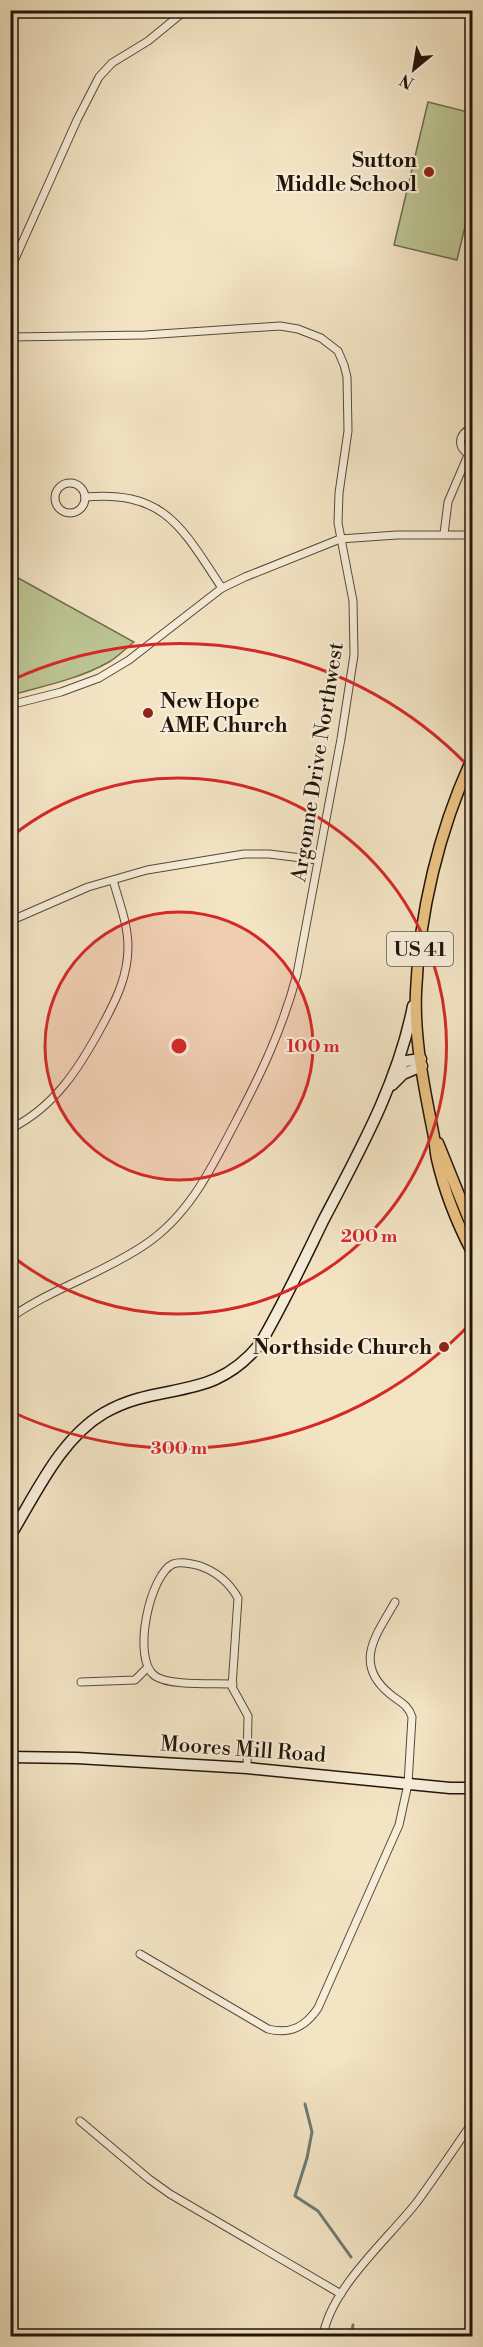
<svg xmlns="http://www.w3.org/2000/svg" width="483" height="2347" font-family="'Libre Bodoni',serif">
<style>
.green{fill:#bcc493;stroke:#6f6c4e;stroke-width:1.5}
.lines{fill:none;stroke-linecap:round;stroke-linejoin:round}
.stream{stroke:#6c7a73;stroke-width:3}
.street-casing{stroke:#564938;stroke-width:9}
.secondary-casing{stroke:#221509;stroke-width:13}
.primary-casing{stroke:#221509;stroke-width:13}
.street{stroke:#f7edd9;stroke-width:7}
.secondary{stroke:#f7edd9;stroke-width:10}
.primary{stroke:#eac282;stroke-width:10}
.ring{fill:none;stroke:#d62828;stroke-width:3}
.poi-dot{fill:#8f2418;stroke:#f7edd9;stroke-width:2}
.labels{text-anchor:middle;stroke-width:4.5;stroke-linejoin:round;paint-order:stroke}
.shield{fill:#f7edd9;stroke:#625647;stroke-width:1.5}
.shield-label{font-size:20px;font-weight:bold;fill:#221509}
.poi-label{font-size:21px;font-weight:bold;fill:#221509;stroke:#f7edd9;text-anchor:end}
.street-label{font-size:21px;fill:#221509;stroke:#f7edd9}
.centre{fill:#d62828;stroke:#f7edd9;stroke-width:3}
.ring-label{font-size:18px;text-anchor:middle;font-weight:bold;fill:#d62828;stroke:#f7edd9;stroke-width:4.5;stroke-linejoin:round;paint-order:stroke}
</style>
<rect width="100%" height="100%" fill="#f3e4c4"/>
<filter id="stains"><feTurbulence type="fractalNoise" baseFrequency=".00333" numOctaves="4"/><feColorMatrix values="0 0 0 0 .2 0 0 0 0 .09 0 0 0 0 .02 0 0 0 .5 -.17"/></filter>
<radialGradient id="worn" r=".72"><stop offset=".6" stop-color="#630" stop-opacity="0"/><stop offset="1" stop-color="#630" stop-opacity=".3"/></radialGradient>
<g class="green">
<path d="M428,102L472,113V197L457,260L394,245Z"/>
<path d="M11,574L134,642C126,648 118,657 109,662C79,679 44,686 11,695Z"/>
</g>
<g class="lines">
<g class="stream">
<path d="M305,2104L312,2132L307,2158L295,2196L318,2211L351,2257"/>
<path d="M351,2336L353,2325"/>
</g>
<g class="street-casing">
<g id="street">
<path d="M462,10L472,14"/>
<path d="M10,270L77,120L99,77L112,63L148,41L186,10"/>
<path d="M10,337L145,335L280,326L298,329L321,338L338,351L344,365L347,377L348,431L339,493L338,523L353,601L354,655L341,739L297,974C283,1028 260,1076 234,1125C211,1169 189,1215 146,1244C104,1273 53,1288 10,1318"/>
<path d="M471,455C456,449 458,433 472,428"/>
<circle cx="70" cy="498" r="15"/>
<path d="M85,497C165,490 182,528 222,588"/>
<path d="M444,534L448,502L468,455"/>
<path d="M10,705L61,692L99,678L129,660L222,588L245,577L340,539L397,535H472"/>
<path d="M10,921L88,887L147,870L244,854H269L318,860"/>
<path d="M10,1129C55,1107 80,1067 103,1024C116,1000 128,976 128,947C128,924 119,902 113,880"/>
<path d="M81,1682L135,1680L147,1668"/>
<path d="M233,1684C214,1683 169,1686 155,1676C131,1659 150,1574 173,1564C181,1561 192,1564 200,1566C217,1572 229,1582 238,1598L232,1687L248,1716L247,1768"/>
<path d="M140,1954L268,2029C291,2035 306,2026 318,2008L399,1825L408,1784L412,1717C408,1704 399,1702 390,1694C352,1663 377,1634 395,1602"/>
<path d="M80,2121L149,2179L170,2194L341,2294"/>
<path d="M323,2336C331,2288 387,2240 417,2202C436,2176 454,2149 472,2123"/>
</g>
</g>
<g class="secondary-casing">
<g id="secondary">
<path d="M397,1068L406,1061L421,1059"/>
<path d="M392,1085L403,1074L422,1066"/>
<path d="M10,1536C36,1494 60,1439 104,1413C161,1380 211,1404 260,1344C283,1305 303,1262 323,1221C359,1152 398,1083 413,1006"/>
<path d="M10,1757L77,1758L247,1768L450,1788H472"/>
</g>
</g>
<g class="primary-casing">
<g id="primary">
<path d="M472,759C439,830 419,914 416,992C414,1038 424,1087 433,1132C435,1141 435,1150 437,1159C444,1190 457,1223 472,1252"/>
<path d="M438,1143L472,1227"/>
</g>
</g>
<use href="#street" class="street"/>
<use href="#secondary" class="secondary"/>
<use href="#primary" class="primary"/>
</g>
<circle cx="179" cy="1046" r="134" fill="#d62828" fill-opacity=".12"/>
<g class="ring">
<circle cx="179" cy="1046" r="134"/>
<path d="M12 836A268 268 0 1 1 12 1256"/>
<path d="M471 1323A402 402 0 0 1 12 1412M12 680A402 402 0 0 1 471 769"/>
</g>
<g class="poi-dot">
<circle cx="429" cy="172" r="6"/>
<circle cx="148" cy="713" r="6"/>
<circle cx="444" cy="1347" r="6"/>
</g>
<g class="labels">
<rect class="shield" x="387" y="932" width="66" height="34" rx="4.5"/>
<g class="shield-label">
<text x="420" y="956">US 41</text>
</g>
<g class="poi-label">
<text x="417" y="167">Sutton<tspan x="417" dy="24">Middle School</tspan></text>
<text x="160" y="708" text-anchor="start">New Hope<tspan x="160" dy="24">AME Church</tspan></text>
<text x="432" y="1354">Northside Church</text>
</g>
<g class="street-label">
<text transform="translate(317 762) rotate(-81)" y="7">Argonne Drive Northwest</text>
<text transform="translate(243 1749) rotate(4)" y="7">Moores Mill Road</text>
</g>
</g>
<circle cx="179" cy="1046" r="9" class="centre"/>
<g class="ring-label">
<text x="313" y="1052">100 m</text>
<text x="369" y="1242">200 m</text>
<text x="179" y="1454">300 m</text>
</g>
<rect width="483" height="2347" fill="none" stroke="#f3e4c4" stroke-width="36"/>
<rect x="12" y="12" width="459" height="2323" fill="none" stroke="#221509" stroke-width="3"/>
<rect x="18" y="18" width="447" height="2311" fill="none" stroke="#221509" stroke-width="1.5"/>
<g transform="translate(414 69) rotate(210)" stroke="#f7edd9" stroke-width="4.5" paint-order="stroke">
<path d="M0-4.5L10 22L0 15L-10 22Z" fill="#221509"/>
<text y="-9" font-size="16" font-weight="bold" text-anchor="middle" fill="#221509">N</text>
</g>
<rect width="100%" height="100%" filter="url(#stains)"/>
<rect width="100%" height="100%" fill="url(#worn)"/>
</svg>
